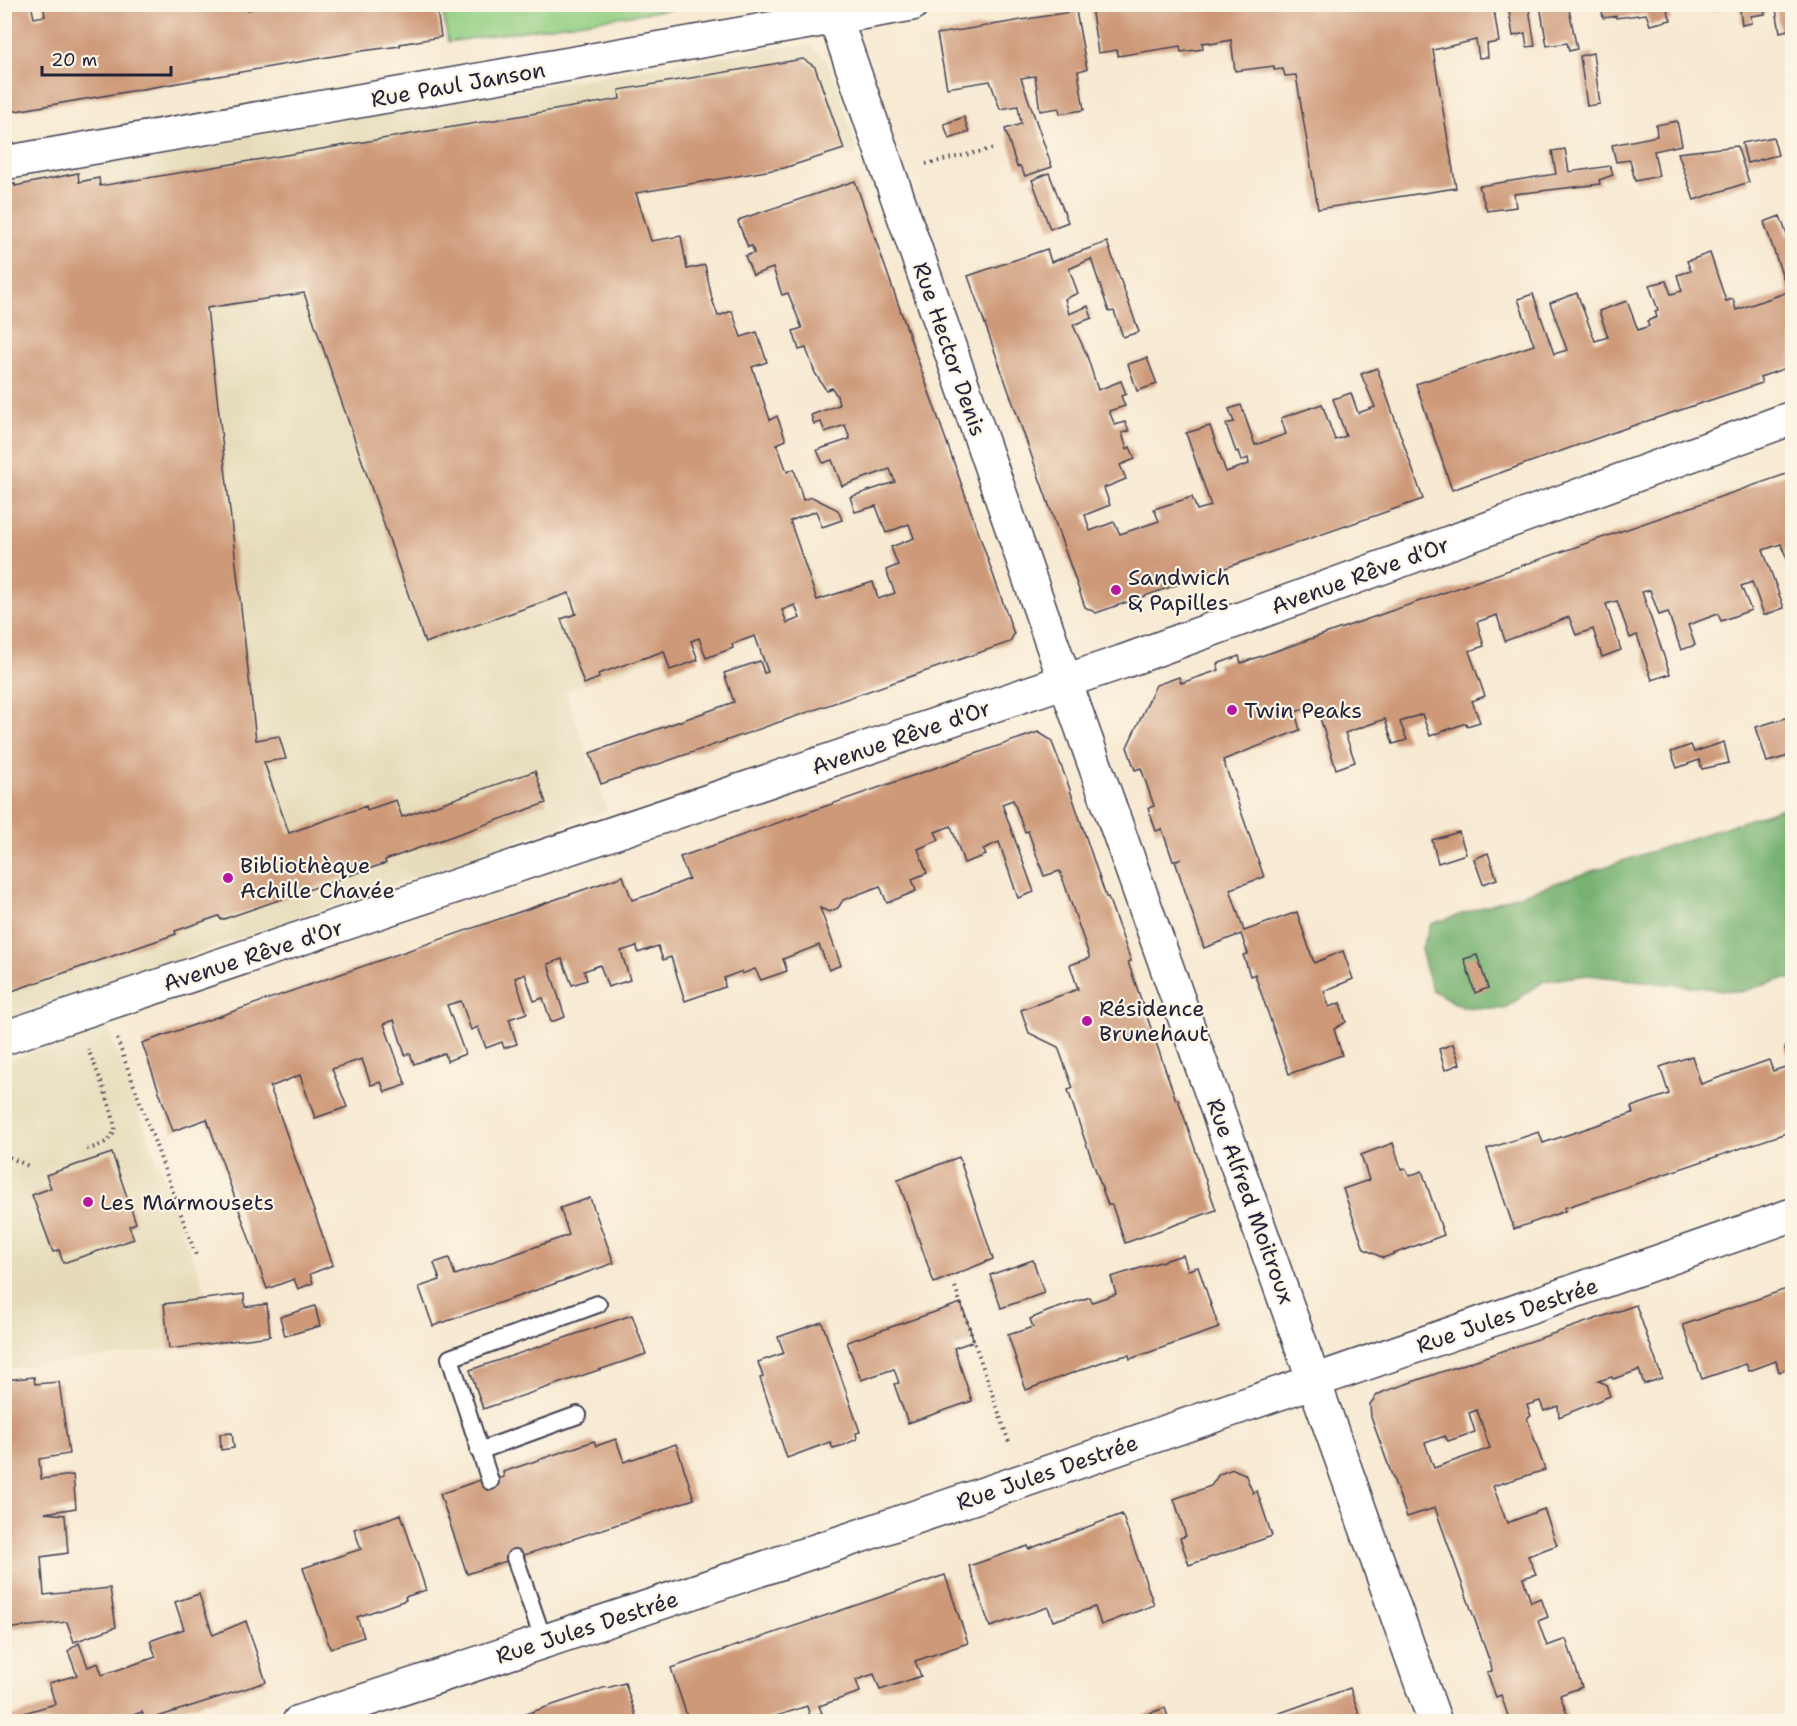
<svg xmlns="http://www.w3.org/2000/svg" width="1797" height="1726" viewBox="0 0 1797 1726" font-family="'Shantell Sans',sans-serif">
	<rect width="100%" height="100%" fill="#fcf5e5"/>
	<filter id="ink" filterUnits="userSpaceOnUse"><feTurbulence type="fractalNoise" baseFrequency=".0167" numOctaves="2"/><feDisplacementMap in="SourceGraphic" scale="12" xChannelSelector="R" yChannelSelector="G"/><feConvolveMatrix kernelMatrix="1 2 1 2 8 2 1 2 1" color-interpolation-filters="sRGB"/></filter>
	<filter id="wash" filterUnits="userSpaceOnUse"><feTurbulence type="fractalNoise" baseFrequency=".008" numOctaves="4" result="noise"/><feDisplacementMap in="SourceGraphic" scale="24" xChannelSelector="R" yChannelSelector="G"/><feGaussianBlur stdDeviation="1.35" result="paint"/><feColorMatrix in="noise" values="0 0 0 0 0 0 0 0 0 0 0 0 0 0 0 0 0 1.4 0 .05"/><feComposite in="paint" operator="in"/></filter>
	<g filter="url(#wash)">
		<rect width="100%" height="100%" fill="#f7e9d2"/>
		<!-- built -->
		<g fill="#e5dbba">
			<path d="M790,45l20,1 15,13 13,27 19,67 -221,42 39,115 37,-10 108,297 -255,94 42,119 -602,210v-846z"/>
			<path d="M107,1026l117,316 -219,27v-307z"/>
		</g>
		<!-- green -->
		<path fill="#95d085" stroke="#5c7960" stroke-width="1.5" d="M442,5v-1l257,1 -251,37z"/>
		<!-- forest -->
		<path fill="#78b272" stroke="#4d6a56" stroke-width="1.5" d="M1792,805v174h-9l-42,13 -153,-17 -44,6 -40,28 -42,-2 -30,-17 -11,-40 10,-26z"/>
		<g id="blocks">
			<!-- building -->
			<g fill="#cd9978" fill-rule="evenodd">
				<path d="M4,4h27l3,14 11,-2 -2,-12h203l1,6 12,-2 -1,-4h178l5,33 -41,7v2l-38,5 -358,62z"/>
				<path d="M1109,4h384l6,38 -12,2 1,13 -9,1 -3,-18 -43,10 23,138 -138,21 -22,-134 -11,1 -2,-7 -9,1v-4l-39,5 -4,-31 -20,4 -1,-2 -8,1 1,6 -22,3 -1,-6 -62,10 -1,-6 -19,3 -7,-46z"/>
				<path d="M1508,4h60l9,45 -8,2 -2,-8 -20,3 -7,-40 -11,2 6,38 -8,1 -2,-14 -12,3z"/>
				<path d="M1601,4h64l6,16 -21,5 -4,-11 -30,4v-2l-13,2z"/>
				<path d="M1708,4h15v5l-14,2z"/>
				<path d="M1739,4h25l1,10 -14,2 1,7 -10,2z"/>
				<path d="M1775,4h17v25l-12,3z"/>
				<path d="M1076,11l11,58 -9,2 6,39 -24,4 -1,-6 -19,3 -5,-35 -14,2 31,89 -27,9 -5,-10 -3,1 -12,-38 16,-5 -3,-18 -18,3 -10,-28 -43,7 -10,-54z"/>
				<path d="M1593,53l7,51 -13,2 -7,-50z"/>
				<path d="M803,59l12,8 29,82 -60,19 -148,25 15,48 30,-5 6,33 18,-4 7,34 6,17 14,-5 9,26 16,-5 10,30 -15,5 18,53 7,-4 9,24 -9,4 10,28 7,-3 9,31 9,-3 26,13 4,10 -20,7 -6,-16 -26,10 27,79 56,-18 5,17 17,-6 -9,-23 12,-5 -7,-18 23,-9 -5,-14 -23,9 -10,-27 -21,6 -5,-15 45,-15 -5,-13 -48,17 -10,-26 -9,3 -6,-13 33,-11 -5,-14 -20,7 -4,-10 -7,2 -3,-9 28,-10 -2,-9 -5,-8 -6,2 -11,-17 -9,-25 -7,2 -6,-19 9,-3 -14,-35 -6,2 -9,-27 -20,7 -8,-19 9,-3 -2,-7 -4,1 -10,-25 3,-3 114,-38 159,453 -4,8 -409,142 -11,-31 144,-51 -10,-29 36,-12 4,12 4,-1 -13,-36 -23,8 1,4 -27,10 -7,-20 -8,3 7,19 -28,10 -6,-19 -66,23 1,4 -15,6 -23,-65 15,-5 -7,-21 -144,50 -121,-350 -97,15 49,432 23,-4 7,23 -22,3 25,71 77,-27 1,4 29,-10 6,17 133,-46 11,32 -133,47 -28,10 1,3 -165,57 -2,-4 -44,15 1,3 -164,57 -8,-21v-784l11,-2v2l63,-13 1,9 20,-4 1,8 520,-87 -1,-9zM795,605l5,13 -13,5 -5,-13z"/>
				<path d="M964,117l5,15 -20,7 -5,-15z"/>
				<path d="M1677,121l5,24 -28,6 5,25 -24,5 -5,-21 -14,2 -4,-17 45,-9 -1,-11z"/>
				<path d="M1773,137l5,18 -31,8 -5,-20z"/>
				<path d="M1737,146l12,36 -55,18 -16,-47z"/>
				<path d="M1565,149l4,23 41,-6 3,9 -14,5 1,4 -86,10 2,13 -29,4 -8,-25 77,-12 -4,-23z"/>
				<path d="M1049,173l19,49 -18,7 -18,-49z"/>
				<path d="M1780,216l7,19 5,-2v133l-32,11 2,6 -139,46 -171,61 -36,-106 118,-39 -16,-46 15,-5 21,60 13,-4 -17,-47 27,-10 18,48 13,-4 -9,-26 28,-10 11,29 11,-4 -2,-5 10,-4 -2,-6 3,-1 -9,-25 17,-4 5,13 11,-3 -5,-16 14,-4 -4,-10 23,-8 16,48 7,-2 3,11 52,-18 -24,-70z"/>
				<path d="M1107,242l32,90 -16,5 -9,-26 -5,1 -18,-53 -22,10 9,24 -13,6 4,15 19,-8 4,12 -19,7 13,28 12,37 23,-9 5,13 -5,2 4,10 -16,5 6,14 10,-3 4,9 -7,2 5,16 3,-2 5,12 -15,6 6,14 -22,9 6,17 -25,10 5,16 24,-9 6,12 39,-13 -5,-12 38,-12 5,13 14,-4 -25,-73 24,-7 16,46 23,-8 -1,-6 -7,3 -3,-10 -2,1 -10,-28 8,-2 -5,-13 12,-4 14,40 31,-11 -5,-16 41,-14 13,36 11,-4 -13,-37 18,-6 7,20 17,-6 -14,-33 16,-6 46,131 -327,114 -11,-6 -117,-331 79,-27 4,13z"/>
				<path d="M1147,358l10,26 -20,7 -9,-27z"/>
				<path d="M1792,472v100l-11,-28 -18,6 21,58 -20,7 -12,-33 -11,4 10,24 -30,11 -3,-7 -30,11 7,20 -14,5 -13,-38 -9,3 -9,-25 -8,2 28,82 -18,6 -15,-45 -7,3 -13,-37 -11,3 15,46 -19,7 -9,-28 -17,6 -7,-18 -64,24 -8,-26 -20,7 7,24 -15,5 16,45 -13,5 8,21 -13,4 -1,-3 -36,13 -8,-22 -22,8 7,18 -14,4 -8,-25 -40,14 10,29 -19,7 -20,-64 -21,7 5,18 -77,30 41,117 -34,12 14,42 53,-19 17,51 29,-12 10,28 -29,12 5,16 11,-4 6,19 -12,7 8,26 -53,19 -32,-93 -2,-7 -5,2 -4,-13 -3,-8 5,-1 -7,-20 -37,14 -29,-87 7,-3 -9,3 -11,-32 -6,2 -8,-23 6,-2 -13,-38 -6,2 -8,-23 29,-62 23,-8 2,6 38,-13 -2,-6 22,-8 2,7z"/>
				<path d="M1789,717l3,12v26l-25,7 -11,-35z"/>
				<path d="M1038,732l13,8 16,41 39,116h2l23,64 -3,1 48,138 2,-1 38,111 -91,33 -13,-38h-4l-26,-73 -14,-42 5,-2 -15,-41 -29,-14 -8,-23 57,-21 -8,-24 20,-7 -30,-87 -16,5 -16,-45 -3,1 -12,-32 -11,4 32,88 -16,6 -19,-56 -16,7 3,6 -22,8 -13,-37 -16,6 4,8 -21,9 9,24 -15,6 4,12 -29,12 -7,-17 -37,14 -5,8 -9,4 -9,-4 21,57 -12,5 -10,-25 -36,14 4,12 -26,9 -6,-11 -13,5v-3l-18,7 1,9 -40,14 -14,-44 -8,3 -5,-14 -20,7 -1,-7 -16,5 9,29 -22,7 -8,-22 -16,6 3,9 -15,5 -10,-26 -14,5 17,53 -14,5 -8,-24 -9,3 -9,-27 -10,4 12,35 -18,6 8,25 -13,4 -2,-6 -16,6 -8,-21 -7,3 -10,-29 -14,4 18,49 -18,7 -2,-8 -31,11 -4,-11 -5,2 -11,-35 -10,4 22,61 -21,7 -4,-10 -10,3 -9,-26 -30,10 15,38 -32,11 -15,-43 -30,12 63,178 -23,9 3,9 -15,6 -4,-10 -27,10 -60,-170 -34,12 -31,-88 481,-167 9,24 17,-5 40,-16 -9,-22z"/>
				<path d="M1724,742l5,21 -27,6 -3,-9 -22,8 -6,-16 20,-7 3,7z"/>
				<path d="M1459,832l7,22 -28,9 -6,-23z"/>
				<path d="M1488,853l9,26 -14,5 -9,-25z"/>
				<path d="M1477,955l11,33 -13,5 -11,-34z"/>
				<path d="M1792,1035v96l-228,77 1,3 -51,18 -27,-80 52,-17 4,11 90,-30 -2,-6 38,-13 -9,-27 32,-11 9,28 68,-24 4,11 18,-6 -6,-16z"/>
				<path d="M1453,1044l7,20 -15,6 -6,-21z"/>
				<path d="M1393,1143l8,26 4,-1 4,8 13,-5 22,64 -61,23 -19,-9 -21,-60 26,-9 -8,-25z"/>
				<path d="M112,1153l24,70 -7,3 5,13 -71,24 -4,-13 -6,2 -21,-57 19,-7 -5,-13z"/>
				<path d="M959,1157l34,102 -59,24 -36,-103z"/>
				<path d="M590,1198l24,65 -181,63 -14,-39 21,-7 -6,-17 15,-5 6,17 114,-40 -9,-27z"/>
				<path d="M1183,1255l5,15 10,-3 21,61 -89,31 -1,-4 -19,4 -84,31 -18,-55 25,-8 -3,-8 19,-8 41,-14 2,5 24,-8 -5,-17z"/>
				<path d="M1033,1260l11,33 -43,15 -11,-33z"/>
				<path d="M1792,1287v80l-13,5 -3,-11 -27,10 -3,-7 -44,15 -19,-54z"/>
				<path d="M244,1294l1,13 22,-3 3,32 -101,13 -5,-45z"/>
				<path d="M961,1303l13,38 -20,7 18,53 -64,22 -14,-39 5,-1 -5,-14 -33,11 -14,-38z"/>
				<path d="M1636,1305l26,73 -18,6 -5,-14 -26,9 -1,-2 -14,4 8,3 4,12 -51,21 -1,-11 -14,5 -4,-10 -13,4 4,11 -4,2 18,52 -52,16 14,37 37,-14 13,36 -29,11 8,18 -13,4 8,24 10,-4 7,19 -10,4 9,25 19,-7 16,48 -22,8 10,27h-60l-9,-27 -5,2 -9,-25 5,-1 -1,-6 -56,-157 -28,9 -36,-100 -1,-13 7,-9 6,-3zM1477,1410l13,38 -56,20 -9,-25 20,-7 3,5 27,-9 -6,-19z"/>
				<path d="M315,1306l5,20 -35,10 -5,-19z"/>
				<path d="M632,1315l14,39 -163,55 -13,-39z"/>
				<path d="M822,1322l38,110 -4,1 1,6 -13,6 -11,3 -3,-6 -43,16 -27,-80 3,-1 -5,-15 26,-9 -6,-16z"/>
				<path d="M34,1377l1,7 24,-2 10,72 -30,5 2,20 32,-4 3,33 -31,5 20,2 3,38 -27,4 3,38 66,-7 6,39 -42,15 -7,-20 -63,7v-249z"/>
				<path d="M232,1433l2,15 -13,2 -1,-16z"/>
				<path d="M616,1439l8,23 52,-18 18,55 -227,75 -27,-80 43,-15 1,4 20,-6 -1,-5 91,-31 2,5z"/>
				<path d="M1233,1469l12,5 8,19 4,-2 15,45 -83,29 -9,-27 6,-2 -12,-37 37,-13 8,-12z"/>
				<path d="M401,1514l25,76 -21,7 1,3 -49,17 7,20 -34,11 -27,-80 58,-19 -7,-20 25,-8v1z"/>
				<path d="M1122,1514l32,91 -53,20 -6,-18 -42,14 -5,-14 -58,20 -21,-61 56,-19 3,-1 1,3z"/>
				<path d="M945,1575l23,68 -53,18 6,15 -41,14 -6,-16 -18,6 4,12 -41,14 3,7 -12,4 -3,-11 -48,16h-70l-18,-54z"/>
				<path d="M199,1594l14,41 33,-14 20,61 -121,39 -3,-9 -18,6 1,4h-115v-5l45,-13 -6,-21 28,-8 -9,-24 11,-8 9,24 10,-4 4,12 54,-18 -6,-16 34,-12 -9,-27z"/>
				<path d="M625,1683l13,39h-136l104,-35 1,1z"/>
				<path d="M1350,1688l12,34h-83l-2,-8z"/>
				<path d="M1165,1708l5,14h-44v-1z"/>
			</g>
		</g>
	</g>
	<g filter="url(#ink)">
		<use href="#blocks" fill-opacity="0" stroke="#424052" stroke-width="1.5"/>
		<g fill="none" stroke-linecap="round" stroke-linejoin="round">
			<defs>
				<g id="service">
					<path d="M479,1451l99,-36"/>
					<path d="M490,1481l-40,-123 148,-54"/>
					<path d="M515,1558l29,84"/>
				</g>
				<g id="minor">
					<path d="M835,17l230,664 370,1041"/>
					<path d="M4,163l908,-159"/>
					<path d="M4,1038l1118,-376 670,-244"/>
					<path d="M299,1722c500,-163 997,-333 1493,-507"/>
				</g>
			</defs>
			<!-- service casing -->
			<use href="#service" stroke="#424052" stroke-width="20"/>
			<!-- minor casing -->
			<use href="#minor" stroke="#424052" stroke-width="36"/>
			<!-- path -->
			<g stroke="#424052" stroke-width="4" stroke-dasharray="1.5 4.5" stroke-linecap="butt">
				<path d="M926,164l70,-16"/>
				<path d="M117,1039l80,219"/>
				<path d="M87,1149c10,-2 22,-6 27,-17 4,-14 -20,-67 -26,-83"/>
				<path d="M4,1155l27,12"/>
				<path d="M955,1287l55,158"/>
			</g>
			<!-- service -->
			<use href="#service" stroke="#fff" stroke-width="16"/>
			<!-- minor -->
			<use href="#minor" stroke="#fff" stroke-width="33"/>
		</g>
	</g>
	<!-- markers -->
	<g fill="#b5179e" stroke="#fcf5e5" stroke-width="2">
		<circle cx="1116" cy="590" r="6"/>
		<circle cx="1232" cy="710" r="6"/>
		<circle cx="228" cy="878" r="6"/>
		<circle cx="1087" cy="1021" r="6"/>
		<circle cx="88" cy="1202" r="6"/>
	</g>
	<g text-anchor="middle" stroke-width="4.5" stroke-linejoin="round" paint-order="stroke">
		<!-- street labels -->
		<g font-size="22" fill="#22223b" stroke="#fcf5e5">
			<text transform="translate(458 84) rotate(-10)" y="8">Rue Paul Janson</text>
			<text transform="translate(950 349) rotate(71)" y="8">Rue Hector Denis</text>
			<text transform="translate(1360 575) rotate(-20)" y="8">Avenue Rêve d'Or</text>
			<text transform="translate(901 737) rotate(-19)" y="8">Avenue Rêve d'Or</text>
			<text transform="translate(253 955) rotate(-18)" y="8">Avenue Rêve d'Or</text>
			<text transform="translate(1251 1201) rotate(70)" y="8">Rue Alfred Moitroux</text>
			<text transform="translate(1507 1315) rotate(-19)" y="8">Rue Jules Destrée</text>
			<text transform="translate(1047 1472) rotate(-19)" y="8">Rue Jules Destrée</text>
			<text transform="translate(587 1627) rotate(-18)" y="8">Rue Jules Destrée</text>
		</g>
		<!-- poi labels -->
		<g font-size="22" fill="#22223b" stroke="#fcf5e5" text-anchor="start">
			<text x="1128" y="585">Sandwich<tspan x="1128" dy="25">&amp; Papilles</tspan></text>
			<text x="1244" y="718">Twin Peaks</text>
			<text x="240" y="873">Bibliothèque<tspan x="240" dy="25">Achille Chavée</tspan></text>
			<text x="1099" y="1016">Résidence<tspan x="1099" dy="25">Brunehaut</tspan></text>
			<text x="100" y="1210">Les Marmousets</text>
		</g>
	</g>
	<!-- margin -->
	<rect width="1797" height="1726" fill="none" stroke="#fcf5e5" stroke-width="24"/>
	<!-- scale -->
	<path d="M42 66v9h129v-9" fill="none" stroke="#22223b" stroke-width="3"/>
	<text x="51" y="66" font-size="18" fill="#22223b" stroke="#fcf5e5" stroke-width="4.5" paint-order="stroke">20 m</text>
</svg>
